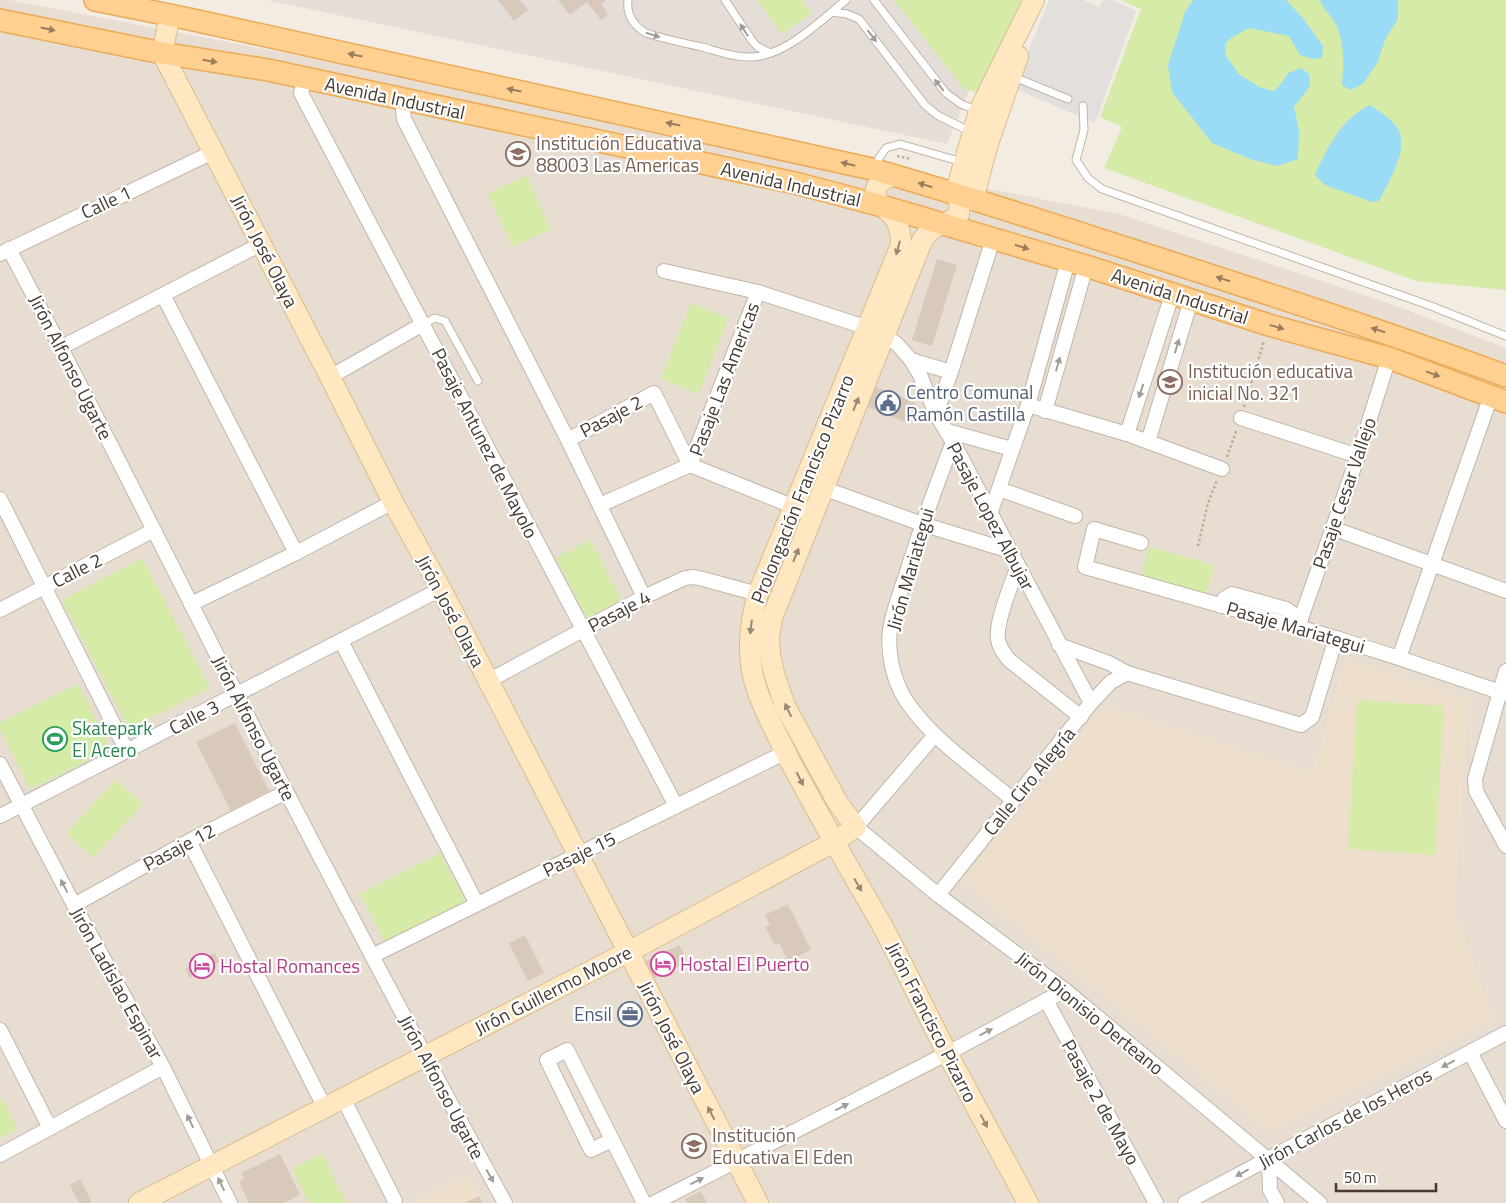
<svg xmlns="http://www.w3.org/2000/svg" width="1506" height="1203" viewBox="0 0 1506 1203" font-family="'Titillium Web',sans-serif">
	<rect width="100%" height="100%" fill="#f3ece3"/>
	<!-- residential -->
	<path fill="#e7ddd1" d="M0,0h9l1110,214 269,89 118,45v855h-1506z"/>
	<!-- industrial -->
	<path fill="#e5ddd8" d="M267,0h740l-60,144z"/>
	<!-- education -->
	<g fill="#eddfcc">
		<path d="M1346,659l123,40 -14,210 38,109 -221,114 -310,-251 142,-175 208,66z"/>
		<path d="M468,1174l15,29h-74z"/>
	</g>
	<!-- green -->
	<g fill="#d6eba8">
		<path d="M757,0h45l10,13 -30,21z"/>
		<path d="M894,0h127l-38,86 -8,6 -11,-3z"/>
		<path d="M1121,0h385v290l-90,-9 -312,-113 18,-41 -22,-10 41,-108z"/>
		<path d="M526,176l25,53 -38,18 -25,-54z"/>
		<path d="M691,303l37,15 -29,76 -38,-15z"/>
		<path d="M591,540l30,60 -34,18 -31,-60z"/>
		<path d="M1149,547l65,18 -9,35 -65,-18z"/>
		<path d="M142,558l68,130 -81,41 -67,-129z"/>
		<path d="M78,684l33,65 -81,40 -30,-60v-6z"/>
		<path d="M1357,700l87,6 -9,149 -87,-6z"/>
		<path d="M116,780l27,24 -50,54 -27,-25z"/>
		<path d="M440,853l28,53 -81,41 -27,-53z"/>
		<path d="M2,1099l15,30 -17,9v-38z"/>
		<path d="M322,1154l24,49h-37l-17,-34z"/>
	</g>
	<!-- parking -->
	<path fill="#e3dfdc" d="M1049,0h34l16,7 4,-7h10l23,11 -41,112 -82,-35z"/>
	<!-- water -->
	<g fill="#9adcf5">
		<path d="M1193,0h93l16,17 21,29 -1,12 -9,1 -13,-4 -11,-19 -40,-8 -18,10 -6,6 1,12 13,18 20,13 15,4 7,-7 7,-11 13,-5 8,6 1,12 -16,21 5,23 -1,29 -21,7 -27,-7 -38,-16 -40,-51 -4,-27 17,-53z"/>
		<path d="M1320,0h78v19l-12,19 -9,25 -14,21 -13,6 -8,-5c2,-20 3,-44 -7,-62 -4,-8 -12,-14 -15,-23z"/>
		<path d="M1370,105c10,7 24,15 29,26 9,21 -11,52 -20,70l-7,1 -47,-17 -10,-10c12,-27 27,-57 55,-70z"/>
	</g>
	<!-- building -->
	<g fill="#d8c9bb">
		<path d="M498,0h22l8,10 -14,11z"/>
		<path d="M558,0h48l-5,4 7,10 -7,6 -14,-18 -17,13z"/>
		<path d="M937,259l20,6 -25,81 -20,-6z"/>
		<path d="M869,384l47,19 -8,20 -47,-19z"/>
		<path d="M235,723l34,68 -38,20 -35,-69z"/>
		<path d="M788,904l23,46 -23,11 -9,-18 -4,2 -10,-18 5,-2 -5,-10z"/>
		<path d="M525,935l19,38 -16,8 -19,-38z"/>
		<path d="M679,945l9,16 -37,19 -7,-13 2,-6z"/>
		<path d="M214,953l5,9 -29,16 -5,-9z"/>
		<path d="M629,1003l10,19 -8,4 -6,-12 -4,1 -3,-6z"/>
		<path d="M280,1154l20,41 -16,8h-35l-10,-21 5,-3 -3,-6z"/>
		<path d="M80,1179l12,24h-13l-9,-18z"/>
		<path d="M701,1191l6,12h-20l-2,-4z"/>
		<path d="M479,1196l4,7h-18z"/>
	</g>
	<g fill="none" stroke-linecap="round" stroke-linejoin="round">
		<defs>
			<g id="lane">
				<path d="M628,0c-2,15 5,25 18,33 18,6 37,10 56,14 15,4 33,11 49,10 35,-1 69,-36 95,-57"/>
				<path d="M725,0l28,42 5,5 12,6"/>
				<path d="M874,0l72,93 15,11 15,6"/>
				<path d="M832,12l15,2 12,5 66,86 12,10 34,17"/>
				<path d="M1014,77l54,22"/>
				<path d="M1083,106l1,24 -8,30 12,18 14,11 329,117 75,30"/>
				<path d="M873,167l13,-19 14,-4 62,18"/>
				<path d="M423,324l12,-6 10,3 33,60"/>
			</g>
			<g id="street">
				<path d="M305,78l-4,15 375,713"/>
				<path d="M402,99l2,20 164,321 76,157"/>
				<path d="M9,249c96,180 185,363 278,544 71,137 143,274 218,410"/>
				<path d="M0,254l213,-102"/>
				<path d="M664,271l94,21 110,36"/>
				<path d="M163,295l133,258"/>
				<path d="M884,335l13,9 14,16 9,15 16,39 17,28 138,261"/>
				<path d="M62,347l199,-103"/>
				<path d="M911,360l40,12"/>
				<path d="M330,377l93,-53"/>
				<path d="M1028,405l99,29 95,35"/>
				<path d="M1045,411l41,-145"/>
				<path d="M936,414l15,-42 42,-133"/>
				<path d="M1241,418l117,38"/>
				<path d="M947,431l65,18"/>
				<path d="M1127,434l45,-139"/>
				<path d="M568,440l86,-47 36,72"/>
				<path d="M953,442c-17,44 -33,88 -47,133 -6,18 -13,36 -16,55 -3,22 3,49 15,69 25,39 73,71 108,101"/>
				<path d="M1148,442l43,-142"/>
				<path d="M690,465l68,-173"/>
				<path d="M823,488l99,36 88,27"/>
				<path d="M999,489l76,27"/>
				<path d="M0,499l127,252"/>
				<path d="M600,505l90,-40 112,45"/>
				<path d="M990,514l38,-109 40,-144"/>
				<path d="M1332,528l174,63"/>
				<path d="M1141,543l-47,-14 -9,38 251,71 63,20 107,36"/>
				<path d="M1018,566c-6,17 -23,57 -20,73 1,9 6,14 11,21l72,57"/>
				<path d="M191,604l105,-51 97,-51"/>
				<path d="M1221,606l3,-7 8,-5 54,15 15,10"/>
				<path d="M0,610l154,-80"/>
				<path d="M1298,627l60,-171 31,-98"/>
				<path d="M341,641l136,263"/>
				<path d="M1059,645l50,18 18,10 174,52 11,-8 24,-79"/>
				<path d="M1399,658l92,-262"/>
				<path d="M1506,671l-31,108 1,12 30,55"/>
				<path d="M488,681l156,-84 41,-19 9,-1 9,2 55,15"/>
				<path d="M935,735l-79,92 82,68 127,95 255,213"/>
				<path d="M0,764l74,141 89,162 67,136"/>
				<path d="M0,816l441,-227"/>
				<path d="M189,841l136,267"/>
				<path d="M938,895l153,-192 20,-21 16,-9"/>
				<path d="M74,905l115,-64 97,-49"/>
				<path d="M372,956l414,-204"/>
				<path d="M1046,1000l110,203"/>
				<path d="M0,1030l50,98"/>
				<path d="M1470,1052l36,69"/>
				<path d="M343,1098l52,103"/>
				<path d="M612,1140l-21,10 -44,-90 20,-10 77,153"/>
				<path d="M0,1155l163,-88"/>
				<path d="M1269,1159l1,31 7,13"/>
				<path d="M654,1203l294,-150 117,-63"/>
				<path d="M1185,1203l321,-170"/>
			</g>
			<g id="secondary">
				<path d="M170,15l-8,38 168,324 63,125 48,87 317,614"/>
				<path d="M895,176c-13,1 -26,13 -16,26 4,7 12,10 16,17 5,8 6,17 6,26l-143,349c-8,27 -11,54 -5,82 7,29 25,60 38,87 28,52 57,104 87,155 24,44 46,90 69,135 27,50 54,100 81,150"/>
				<path d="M973,200l14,-53 31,-91"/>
				<path d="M139,1203l489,-251 206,-110 22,-15 -18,-24 -53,-97 -11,-33 -4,-18 -1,-17 3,-20 150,-377c13,-21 25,-13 37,-27l1,-11 -5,-9 24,-83 55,-111"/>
			</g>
			<g id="primary">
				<path d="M95,0l94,19 683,150c95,27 188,58 282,88 118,38 236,76 352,119"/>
				<path d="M0,20l162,33 106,17 527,113 87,23 204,60 183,59 120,33 117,44"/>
			</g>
		</defs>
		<!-- lane casing -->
		<use href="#lane" stroke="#c2b5a8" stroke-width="9"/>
		<!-- street casing -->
		<use href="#street" stroke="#c2b5a8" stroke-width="16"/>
		<!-- secondary casing -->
		<use href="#secondary" stroke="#dabd91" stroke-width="22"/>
		<!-- primary casing -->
		<use href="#primary" stroke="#ecab58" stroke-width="24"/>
		<!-- path -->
		<g stroke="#c2ac95" stroke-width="2.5" stroke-dasharray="2.5 2.5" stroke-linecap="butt">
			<path d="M897,156l14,3"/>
			<path d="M1244,407l20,-66"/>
			<path d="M1227,457l10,-28"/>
			<path d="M1198,546l10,-43 9,-23"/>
		</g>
		<!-- lane -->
		<use href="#lane" stroke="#fff" stroke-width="7"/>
		<!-- street -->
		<use href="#street" stroke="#fff" stroke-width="14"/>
		<!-- secondary -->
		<use href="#secondary" stroke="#ffe7c1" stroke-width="20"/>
		<!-- primary -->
		<use href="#primary" stroke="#ffd090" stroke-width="21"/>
	</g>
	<!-- one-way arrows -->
	<defs><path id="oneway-solid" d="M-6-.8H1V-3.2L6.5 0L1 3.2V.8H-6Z" transform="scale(1.25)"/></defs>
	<g fill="#997e5d">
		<use href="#oneway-solid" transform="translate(48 29) rotate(12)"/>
		<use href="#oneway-solid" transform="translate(355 55) rotate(-168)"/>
		<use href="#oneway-solid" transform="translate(210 61) rotate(9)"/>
		<use href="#oneway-solid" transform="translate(514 90) rotate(-168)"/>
		<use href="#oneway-solid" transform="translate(673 124) rotate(-168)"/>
		<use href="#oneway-solid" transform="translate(848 164) rotate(-166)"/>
		<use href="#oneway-solid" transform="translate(925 185) rotate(-163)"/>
		<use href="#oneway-solid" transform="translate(1022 247) rotate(17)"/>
		<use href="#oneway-solid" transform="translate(1223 279) rotate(-162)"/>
		<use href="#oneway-solid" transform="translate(1277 327) rotate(16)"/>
		<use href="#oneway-solid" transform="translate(1378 330) rotate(-162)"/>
		<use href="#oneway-solid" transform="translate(1433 374) rotate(20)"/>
	</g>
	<g fill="#a29d99">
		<use href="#oneway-solid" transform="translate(744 30) rotate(-123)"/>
		<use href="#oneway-solid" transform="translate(653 35) rotate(17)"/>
		<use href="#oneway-solid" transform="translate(872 36) rotate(52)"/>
		<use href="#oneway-solid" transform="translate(939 85) rotate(-129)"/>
		<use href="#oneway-solid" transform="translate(1177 346) rotate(-73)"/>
		<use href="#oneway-solid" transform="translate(1058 364) rotate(-74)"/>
		<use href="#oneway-solid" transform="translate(1141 391) rotate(108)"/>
		<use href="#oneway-solid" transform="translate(64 886) rotate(-118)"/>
		<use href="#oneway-solid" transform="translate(986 1032) rotate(-28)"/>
		<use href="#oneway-solid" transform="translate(1448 1064) rotate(152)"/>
		<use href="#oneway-solid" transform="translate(842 1107) rotate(-27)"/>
		<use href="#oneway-solid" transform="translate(190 1121) rotate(-116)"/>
		<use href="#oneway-solid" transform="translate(1242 1173) rotate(152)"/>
		<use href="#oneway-solid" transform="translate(490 1176) rotate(61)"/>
		<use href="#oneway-solid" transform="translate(697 1181) rotate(-27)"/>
		<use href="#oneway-solid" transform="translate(221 1184) rotate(-116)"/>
	</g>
	<g fill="#998873">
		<use href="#oneway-solid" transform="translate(898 248) rotate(105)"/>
		<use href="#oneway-solid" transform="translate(856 404) rotate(-68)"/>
		<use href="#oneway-solid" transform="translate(796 555) rotate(-68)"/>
		<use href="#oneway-solid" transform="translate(751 627) rotate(97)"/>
		<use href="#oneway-solid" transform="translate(788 710) rotate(-116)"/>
		<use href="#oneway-solid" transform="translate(800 779) rotate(63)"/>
		<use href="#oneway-solid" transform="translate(858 885) rotate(60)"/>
		<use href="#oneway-solid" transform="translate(711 1113) rotate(-117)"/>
		<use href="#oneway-solid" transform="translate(984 1121) rotate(62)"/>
	</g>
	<!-- icons -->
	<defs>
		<symbol id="school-ring" viewBox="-11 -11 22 22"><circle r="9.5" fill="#fff" stroke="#8d6e63" stroke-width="1.5"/><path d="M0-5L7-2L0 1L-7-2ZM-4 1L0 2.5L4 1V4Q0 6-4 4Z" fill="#8d6e63"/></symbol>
		<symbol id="civic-ring" viewBox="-11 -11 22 22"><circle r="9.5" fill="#fff" stroke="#5c6f8a" stroke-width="1.5"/><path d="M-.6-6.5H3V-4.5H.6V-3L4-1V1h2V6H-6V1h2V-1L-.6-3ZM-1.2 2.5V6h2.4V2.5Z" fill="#5c6f8a"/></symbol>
		<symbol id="stadium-ring" viewBox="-11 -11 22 22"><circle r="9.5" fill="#fff" stroke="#2e9e5b" stroke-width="1.5"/><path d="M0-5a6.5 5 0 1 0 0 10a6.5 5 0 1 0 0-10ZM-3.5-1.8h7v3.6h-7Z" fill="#2e9e5b"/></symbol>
		<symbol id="hotel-ring" viewBox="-11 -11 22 22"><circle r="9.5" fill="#fff" stroke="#d1479c" stroke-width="1.5"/><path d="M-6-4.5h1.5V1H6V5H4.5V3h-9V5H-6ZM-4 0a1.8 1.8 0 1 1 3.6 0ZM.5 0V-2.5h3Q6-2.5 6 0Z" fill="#d1479c"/></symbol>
		<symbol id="office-ring" viewBox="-11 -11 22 22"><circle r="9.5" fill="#fff" stroke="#5c6f8a" stroke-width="1.5"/><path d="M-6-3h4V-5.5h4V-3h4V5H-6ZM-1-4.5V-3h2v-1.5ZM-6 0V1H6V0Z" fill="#5c6f8a"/></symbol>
	</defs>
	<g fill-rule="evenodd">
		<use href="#school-ring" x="504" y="140" width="28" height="28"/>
		<use href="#school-ring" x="1156" y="368" width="28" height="28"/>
		<use href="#civic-ring" x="874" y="389" width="28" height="28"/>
		<use href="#stadium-ring" x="41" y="725" width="28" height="28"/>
		<use href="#hotel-ring" x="649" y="950" width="28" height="28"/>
		<use href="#hotel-ring" x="188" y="952" width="28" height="28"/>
		<use href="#office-ring" x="616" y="1000" width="28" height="28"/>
		<use href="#school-ring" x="680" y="1132" width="28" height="28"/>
	</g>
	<g text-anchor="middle" stroke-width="4.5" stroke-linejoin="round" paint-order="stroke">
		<!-- street labels -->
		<g font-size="19" fill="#453b33" stroke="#fff">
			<text transform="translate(395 98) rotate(12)" y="7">Avenida Industrial</text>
			<text transform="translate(791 184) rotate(13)" y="7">Avenida Industrial</text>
			<text transform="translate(106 202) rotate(-25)" y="7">Calle 1</text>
			<text transform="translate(265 251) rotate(63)" y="7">Jirón José Olaya</text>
			<text transform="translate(1180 296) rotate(18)" y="7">Avenida Industrial</text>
			<text transform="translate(71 367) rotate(63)" y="7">Jirón Alfonso Ugarte</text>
			<text transform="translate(724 379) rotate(-69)" y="7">Pasaje Las Americas</text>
			<text transform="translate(611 416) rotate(-28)" y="7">Pasaje 2</text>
			<text transform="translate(485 443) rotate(63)" y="7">Pasaje Antunez de Mayolo</text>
			<text transform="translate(802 489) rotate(-68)" y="7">Prolongación Francisco Pizarro</text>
			<text transform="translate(1344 493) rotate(-71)" y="7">Pasaje Cesar Vallejo</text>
			<text transform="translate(991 516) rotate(62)" y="7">Pasaje Lopez Albujar</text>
			<text transform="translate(910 569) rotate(-74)" y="7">Jirón Mariategui</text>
			<text transform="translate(77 570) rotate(-27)" y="7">Calle 2</text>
			<text transform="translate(451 611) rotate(62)" y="7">Jirón José Olaya</text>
			<text transform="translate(619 611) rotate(-28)" y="7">Pasaje 4</text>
			<text transform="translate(1296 627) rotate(16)" y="7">Pasaje Mariategui</text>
			<text transform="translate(194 717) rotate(-27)" y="7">Calle 3</text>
			<text transform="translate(254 728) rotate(63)" y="7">Jirón Alfonso Ugarte</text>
			<text transform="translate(1029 781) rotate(-51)" y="7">Calle Ciro Alegría</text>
			<text transform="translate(179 847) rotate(-28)" y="7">Pasaje 12</text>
			<text transform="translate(579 854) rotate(-26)" y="7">Pasaje 15</text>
			<text transform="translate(117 983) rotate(61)" y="7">Jirón Ladislao Espinar</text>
			<text transform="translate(553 990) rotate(-27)" y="7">Jirón Guillermo Moore</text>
			<text transform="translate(1090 1013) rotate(39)" y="7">Jirón Dionisio Derteano</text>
			<text transform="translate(932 1022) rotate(63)" y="7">Jirón Francisco Pizarro</text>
			<text transform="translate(672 1037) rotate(63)" y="7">Jirón José Olaya</text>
			<text transform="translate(442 1087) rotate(62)" y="7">Jirón Alfonso Ugarte</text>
			<text transform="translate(1101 1102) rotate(61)" y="7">Pasaje 2 de Mayo</text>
			<text transform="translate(1345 1118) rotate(-28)" y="7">Jirón Carlos de los Heros</text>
		</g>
		<!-- education labels -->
		<g font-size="19" fill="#785e54" stroke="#fff" text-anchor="start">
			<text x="536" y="150">Institución Educativa<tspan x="536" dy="22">88003 Las Americas</tspan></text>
			<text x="1188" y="378">Institución educativa<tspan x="1188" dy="22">inicial No. 321</tspan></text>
			<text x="712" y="1142">Institución<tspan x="712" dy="22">Educativa El Eden</tspan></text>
		</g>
		<!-- service labels -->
		<g font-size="19" fill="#4e5e75" stroke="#fff" text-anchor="start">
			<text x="906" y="399">Centro Comunal<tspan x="906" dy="22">Ramón Castilla</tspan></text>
			<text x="612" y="1021" text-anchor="end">Ensil</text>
		</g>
		<!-- leisure labels -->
		<g font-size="19" fill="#27864d" stroke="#fff" text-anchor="start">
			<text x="72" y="735">Skatepark<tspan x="72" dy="22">El Acero</tspan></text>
		</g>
		<!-- hotel labels -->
		<g font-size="19" fill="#b23c85" stroke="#fff" text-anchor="start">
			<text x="680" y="971">Hostal El Puerto</text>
			<text x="220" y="973">Hostal Romances</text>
		</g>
	</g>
	<!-- scale -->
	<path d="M1336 1183v8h100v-8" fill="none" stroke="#453b33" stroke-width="2.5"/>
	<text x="1344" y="1183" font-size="15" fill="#453b33" stroke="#ffffff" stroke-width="4" paint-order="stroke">50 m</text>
</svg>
